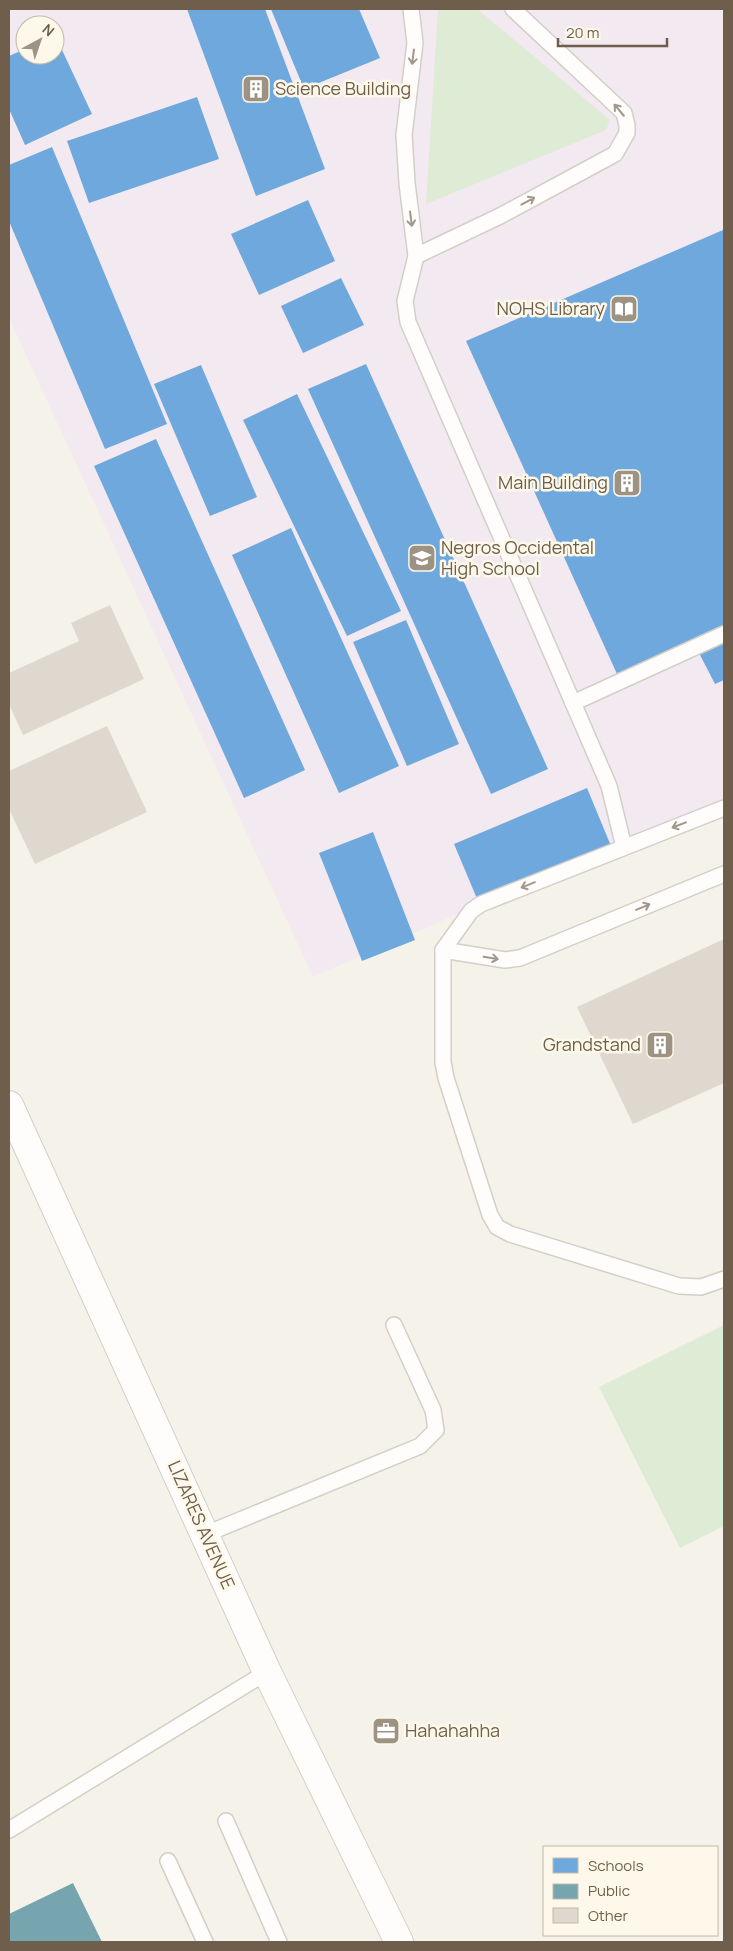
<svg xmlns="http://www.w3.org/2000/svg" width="733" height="1951" viewBox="0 0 733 1951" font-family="Manrope,sans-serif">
	<rect width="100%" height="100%" fill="#f5f2e9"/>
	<!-- education -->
	<path fill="#f3e9f0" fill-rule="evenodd" d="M9,9h715v789l-411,179 -304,-659zM25,25h30v30h-30z"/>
	<!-- green -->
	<g fill="#deebd5">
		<path d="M438,9h39l133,111 -4,10 -180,74z"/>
		<path d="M724,1325v201l-44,22 -81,-161z"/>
	</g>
	<!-- schools -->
	<g fill="#6fa8dc">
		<path d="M187,9h78l60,160 -69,27z"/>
		<path d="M271,9h88l21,49 -76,31z"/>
		<path d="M55,35l37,79 -67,31 -16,-36v-53l16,-7v6h30z"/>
		<path d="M197,97l22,62 -130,44 -22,-62z"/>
		<path d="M52,147l115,277 -62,25 -96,-228v-56z"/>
		<path d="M308,200l27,61 -76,34 -28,-61z"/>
		<path d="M723,230l1,395 -107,49 -151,-333z"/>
		<path d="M341,278l23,47 -61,28 -22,-47z"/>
		<path d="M366,364l182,405 -57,25 -183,-405z"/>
		<path d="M201,365l56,132 -47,19 -56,-132z"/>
		<path d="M297,394l104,217 -54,25 -104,-216z"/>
		<path d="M156,439l149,331 -61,28 -150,-332z"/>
		<path d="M291,528l108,238 -60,27 -107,-238z"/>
		<path d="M406,620l53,124 -52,22 -54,-124z"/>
		<path d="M724,642v38l-9,4 -16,-31z"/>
		<path d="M587,788l24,58 -133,55 -24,-57z"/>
		<path d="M373,832l42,108 -53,21 -43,-108z"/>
	</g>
	<!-- public -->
	<path fill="#76a5af" d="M73,1883l29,59h-93v-28z"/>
	<!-- building -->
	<g fill="#ded8cf">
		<path d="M110,605l34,74 -121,56 -14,-31v-31l70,-32 -8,-18z"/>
		<path d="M107,726l40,86 -112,52 -26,-55v-38z"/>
		<path d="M724,939v144l-91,41 -56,-117z"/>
	</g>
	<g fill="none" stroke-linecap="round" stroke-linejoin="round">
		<defs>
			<g id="service">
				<path d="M411,9l4,34 -11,92 3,48 9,73 84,-40 115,-62 12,-21v-8l-3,-12 -111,-104"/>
				<path d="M416,256l-11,45 3,21 201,464 15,61"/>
				<path d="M573,703l151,-69"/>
				<path d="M724,808l-243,96 -10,7 -28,39v112l3,16 44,137 7,12 13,7 169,52 22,1 23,-8"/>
				<path d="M443,950l62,10 15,-2 204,-84"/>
				<path d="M206,1534l214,-88 16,-16 -3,-20 -39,-85"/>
				<path d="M226,1821l53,121"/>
				<path d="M9,1830l258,-158"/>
				<path d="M168,1861l37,81"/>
			</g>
			<path id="tertiary" d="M9,1105l258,567 132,270"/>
		</defs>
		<!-- service casing -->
		<use href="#service" stroke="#d3cfc7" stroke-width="18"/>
		<!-- tertiary casing -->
		<use href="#tertiary" stroke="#d3cfc7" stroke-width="30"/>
		<!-- service -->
		<use href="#service" stroke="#fefdfc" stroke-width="15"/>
		<!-- tertiary -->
		<use href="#tertiary" stroke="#fefdfc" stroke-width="28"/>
	</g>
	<!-- one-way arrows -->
	<defs><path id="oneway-shaft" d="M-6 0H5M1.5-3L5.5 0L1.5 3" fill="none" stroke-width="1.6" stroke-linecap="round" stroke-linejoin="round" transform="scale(1.25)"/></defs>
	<g stroke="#a1968a">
		<use href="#oneway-shaft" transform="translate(413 57) rotate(97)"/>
		<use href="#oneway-shaft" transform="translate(619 110) rotate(-130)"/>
		<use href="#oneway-shaft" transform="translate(528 201) rotate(-28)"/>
		<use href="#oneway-shaft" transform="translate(411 219) rotate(83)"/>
		<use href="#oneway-shaft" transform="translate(679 825) rotate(159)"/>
		<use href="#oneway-shaft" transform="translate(528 885) rotate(158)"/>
		<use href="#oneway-shaft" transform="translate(643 907) rotate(-23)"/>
		<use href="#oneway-shaft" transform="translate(491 958) rotate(9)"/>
	</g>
	<!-- icons -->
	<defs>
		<symbol id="building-square" viewBox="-11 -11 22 22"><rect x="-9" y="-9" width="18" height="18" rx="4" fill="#9e9283" stroke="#fdf8e9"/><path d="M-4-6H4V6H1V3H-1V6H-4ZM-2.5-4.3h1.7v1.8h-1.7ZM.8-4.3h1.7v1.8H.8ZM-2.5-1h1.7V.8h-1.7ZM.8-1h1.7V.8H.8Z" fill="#fff"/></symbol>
		<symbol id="library-square" viewBox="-11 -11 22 22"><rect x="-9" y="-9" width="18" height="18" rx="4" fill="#9e9283" stroke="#fdf8e9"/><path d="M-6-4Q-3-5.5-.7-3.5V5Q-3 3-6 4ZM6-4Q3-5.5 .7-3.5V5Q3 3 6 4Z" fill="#fff"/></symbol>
		<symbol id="school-square" viewBox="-11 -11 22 22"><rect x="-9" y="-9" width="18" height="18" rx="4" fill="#9e9283" stroke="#fdf8e9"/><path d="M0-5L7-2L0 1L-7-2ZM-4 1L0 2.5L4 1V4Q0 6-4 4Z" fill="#fff"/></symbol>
		<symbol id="office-square" viewBox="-11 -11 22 22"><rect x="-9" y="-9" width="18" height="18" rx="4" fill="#9e9283" stroke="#fdf8e9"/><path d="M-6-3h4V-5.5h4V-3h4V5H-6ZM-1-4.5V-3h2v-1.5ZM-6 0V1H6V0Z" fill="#fff"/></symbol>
	</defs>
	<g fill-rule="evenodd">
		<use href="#building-square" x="240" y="73" width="32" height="32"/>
		<use href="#library-square" x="608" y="293" width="32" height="32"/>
		<use href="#building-square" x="611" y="467" width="32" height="32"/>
		<use href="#school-square" x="406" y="542" width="32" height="32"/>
		<use href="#building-square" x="644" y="1029" width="32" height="32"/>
		<use href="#office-square" x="370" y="1715" width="32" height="32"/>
	</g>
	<g text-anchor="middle" stroke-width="5" stroke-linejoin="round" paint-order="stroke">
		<!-- poi labels -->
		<g font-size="18" fill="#6f5e4c" stroke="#fdf8e9" text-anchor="start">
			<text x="275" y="95">Science Building</text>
			<text x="605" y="315" text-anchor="end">NOHS Library</text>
			<text x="608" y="489" text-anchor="end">Main Building</text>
			<text x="441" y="554">Negros Occidental<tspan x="441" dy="21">High School</tspan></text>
			<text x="641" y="1051" text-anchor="end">Grandstand</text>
			<text x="405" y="1737">Hahahahha</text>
		</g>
		<!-- street labels -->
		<g font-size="18" fill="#6f5e4c" stroke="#fdf8e9">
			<text transform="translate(201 1525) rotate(66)" y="6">LIZARES AVENUE</text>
		</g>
	</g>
	<!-- border -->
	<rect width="733" height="1951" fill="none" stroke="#6f5e4c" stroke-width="20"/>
	<!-- legend -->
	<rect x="543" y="1846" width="175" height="90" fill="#fdf8e9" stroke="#c4baaa"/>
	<rect x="553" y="1858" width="25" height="15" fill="#6fa8dc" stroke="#c4baaa"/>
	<text x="588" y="1871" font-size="15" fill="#6f5e4c">Schools</text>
	<rect x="553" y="1884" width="25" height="15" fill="#76a5af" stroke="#c4baaa"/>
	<text x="588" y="1896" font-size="15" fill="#6f5e4c">Public</text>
	<rect x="553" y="1908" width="25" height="15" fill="#ded8cf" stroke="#c4baaa"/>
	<text x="588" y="1921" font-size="15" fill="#6f5e4c">Other</text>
	<!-- north arrow -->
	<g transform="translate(40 40) rotate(40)"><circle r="24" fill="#fdf8e9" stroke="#c4baaa"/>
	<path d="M0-4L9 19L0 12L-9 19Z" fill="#9e9283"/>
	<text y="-8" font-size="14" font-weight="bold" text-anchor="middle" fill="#6f5e4c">N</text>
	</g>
	<!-- scale -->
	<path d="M558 38v8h109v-8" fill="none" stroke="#6f5e4c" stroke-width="2.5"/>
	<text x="566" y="38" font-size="15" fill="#6f5e4c" stroke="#fdf8e9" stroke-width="4" paint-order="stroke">20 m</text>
</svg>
